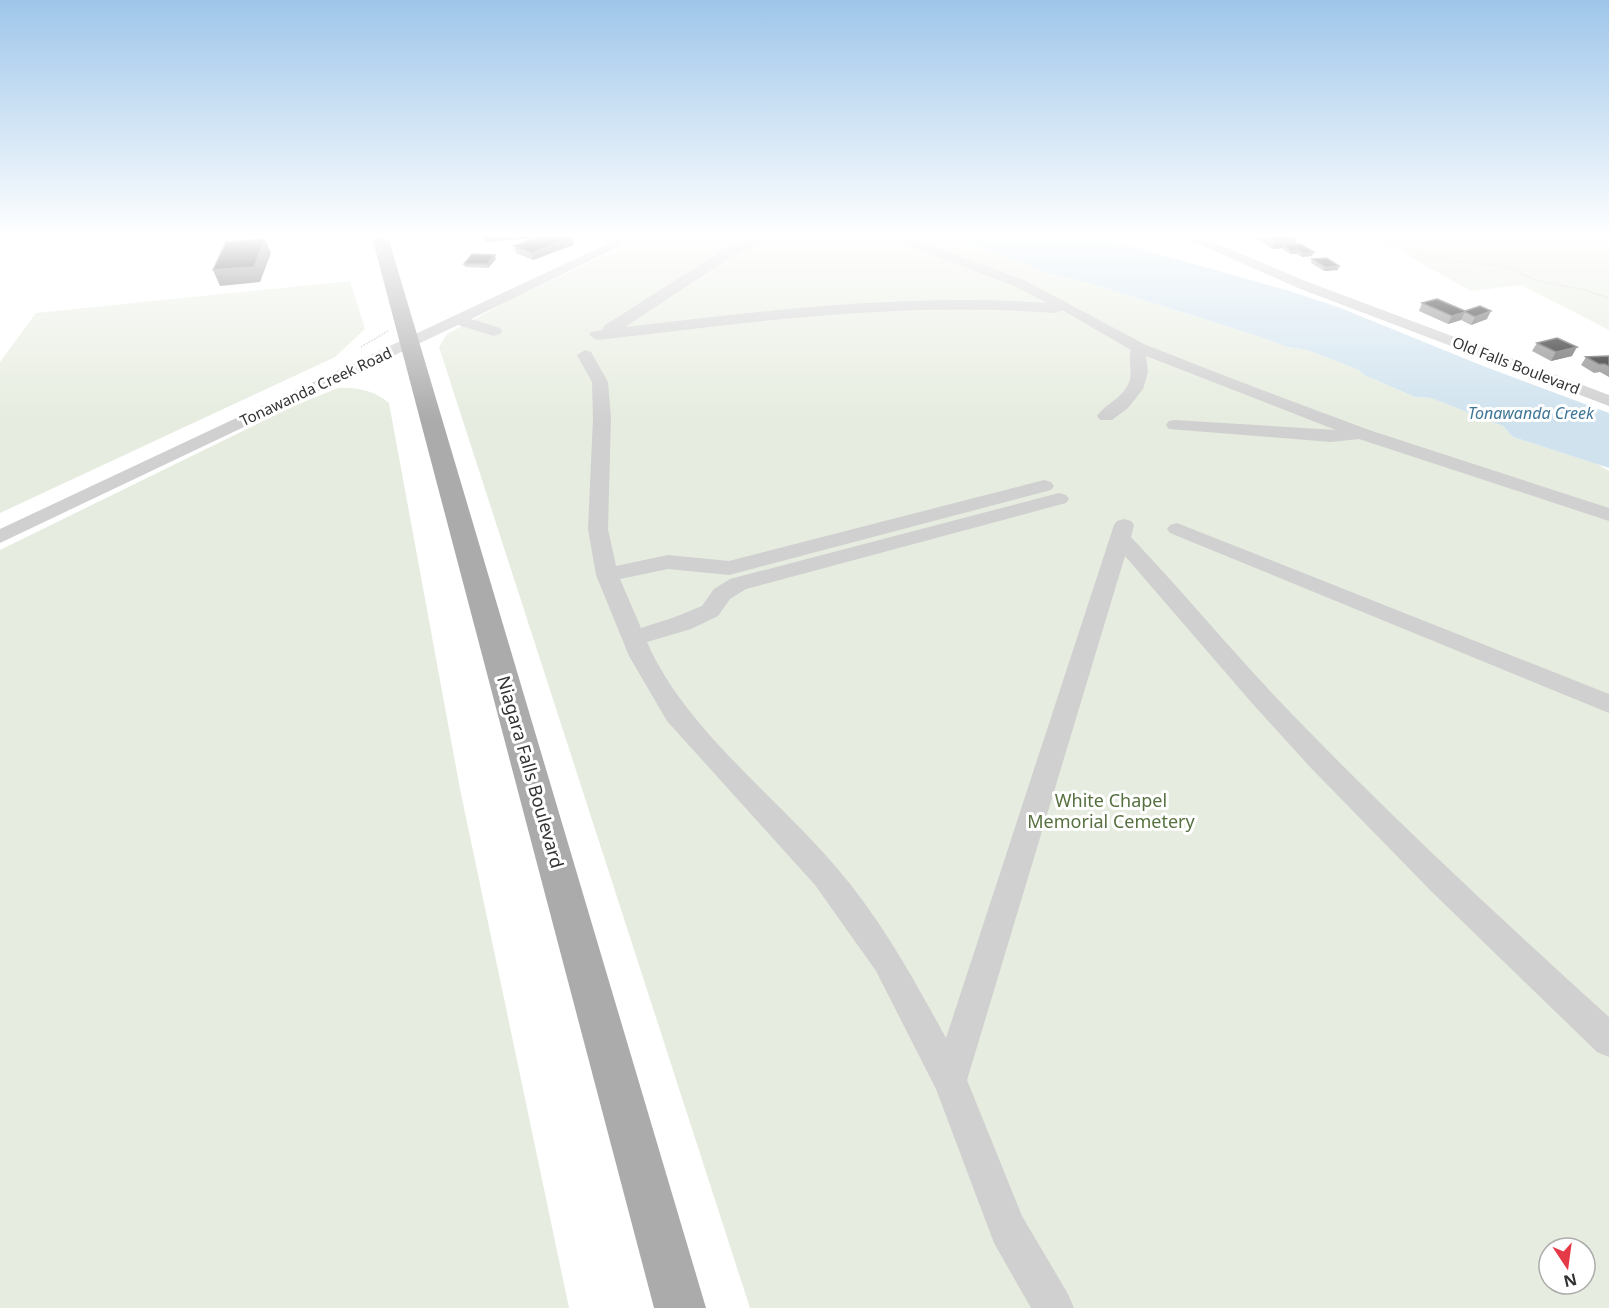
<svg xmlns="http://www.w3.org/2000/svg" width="1609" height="1308" viewBox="0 0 1609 1308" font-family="'Noto Sans',sans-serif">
	<rect width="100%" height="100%" fill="#fff"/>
	<!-- green -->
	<g fill="#e6ecdf" fill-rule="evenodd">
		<path d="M644,237h302l59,19 46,18 34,8 173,54 29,11 20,3 52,20 5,5 51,22 16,1 72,28 10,11 84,27 12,7v837h-859l-311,-961 8,-13 61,-33zM1549,1248h36v36h-36z"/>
		<path d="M1374,237h235v93l-88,-45 -50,6z"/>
		<path d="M350,281l15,48 -30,28 -335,156v-151l36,-49z"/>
		<path d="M338,388c19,-1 37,3 51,15l71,386 109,519h-569v-758l294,-144z"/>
	</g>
	<!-- water -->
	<path fill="#cfe2ee" d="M946,237h152l188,53 52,17 145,59 126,47v55l-96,-31 -10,-11 -72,-28 -16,-1 -51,-22 -5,-5 -52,-20 -20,-3 -29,-11 -173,-54 -34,-8 -46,-18z"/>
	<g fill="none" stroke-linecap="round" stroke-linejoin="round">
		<!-- path -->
		<g stroke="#cdcdcd" stroke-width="2" stroke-dasharray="1.5 1.5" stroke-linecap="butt">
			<path d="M1396,237l18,13 16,7 76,10 32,14 43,8 28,9"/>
			<path d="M361,347l27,-16"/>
		</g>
		<!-- minor -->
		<g fill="#d0d0d0" fill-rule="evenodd">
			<path d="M622,237h17l-168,82 29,9 2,3 -2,3 -6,2 -36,-11 -458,218v-14z"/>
			<path d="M757,237h18l-41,18 -109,72c141,-16 280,-34 422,-24l-33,-17 -121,-46 -2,-3h18l115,43 122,65 95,37 128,48 240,78v13l-250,-82 -28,3 -162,-13 -3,-4 3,-4 6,-1 161,10 -190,-74 2,16 -5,17 -15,19 -16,12h-12l-3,-4c10,-14 28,-18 33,-37 2,-10 -2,-19 1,-29l-69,-40 -6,3c-158,-12 -303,9 -459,27l-8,-5 2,-3 12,-2 1,-4 120,-77z"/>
			<path d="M1183,237h18l107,45 301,113v11l-311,-118z"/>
			<path d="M585,350l6,2 17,30 3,36 -3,111 8,37 52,-11 61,6 315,-81 7,2 3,4 -3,4 -322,85 -61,-6 -48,10 21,49 34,-11 27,-11 12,-17 16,-10 329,-86 7,2 3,4 -3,4 -320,86 -16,10 -12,17 -27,13 -44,13c38,87 128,153 189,225 45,52 77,111 110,171l168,-513 3,-4 7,-2 7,2 3,4 -3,12c54,57 104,118 159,175 102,106 210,206 319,305v40l-12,-5 -166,-161 -121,-124 -59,-65 -126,-146 -158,524 55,136 46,78 6,14h-43l-37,-65 -58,-154 -60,-118 -61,-86 -148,-164 -38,-65 -33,-81 -8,-46 5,-111 -1,-36 -15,-27z"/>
			<path d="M1177,523l432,171v19l-439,-180 -3,-4 3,-4z"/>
		</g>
		<!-- major -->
		<path fill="#ababab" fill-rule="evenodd" d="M372,237h16l318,1071h-52z"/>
	</g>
	<!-- wall -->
	<g fill="#8c8c8c">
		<path d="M572,237l1,8 -40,15 -17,-7 -2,-7z"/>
		<path d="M1255,237h37l2,7 18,12 -10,1 -6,-3h-6l-8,-5 1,-1 -11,1z"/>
		<path d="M496,259l-8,9 -23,-1 -1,-3z"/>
		<path d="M1312,259l26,11 -14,1 -13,-8z"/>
		<path d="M1422,303l43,8 22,8 -16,6 -10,-5 -13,4 -29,-13z"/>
		<path d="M1537,343l35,13 -21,5 -19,-10z"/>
		<path d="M1609,356v21l-9,-5 -6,1 -13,-8 5,-8z"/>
	</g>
	<!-- shaded-wall -->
	<g fill="#5f5f5f">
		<path d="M503,237h31v1l-48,4 -1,-4z"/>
		<path d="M572,237l1,8 -40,15 -1,-7z"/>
		<path d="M265,239l6,14 -11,29 -40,4 -7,-16z"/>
		<path d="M1296,239l-2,8 -10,-2 -1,3 -11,1 3,-8z"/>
		<path d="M1298,250l-2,4h-6l1,-3z"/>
		<path d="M1314,252l-2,4 -10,1 1,-4z"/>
		<path d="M495,255l1,4 -8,9 -1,-4z"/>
		<path d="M1339,266l-1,4 -14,1 1,-4z"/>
		<path d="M1491,311l-4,8 -16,6 4,-8z"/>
		<path d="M1465,312l-4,8 -13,4 4,-8z"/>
		<path d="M1577,347l-5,9 -21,5 5,-9z"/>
	</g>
	<!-- building -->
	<g fill="#1a1a1a" stroke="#5f5f5f" stroke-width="1.5">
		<path d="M485,237h18l-18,1z"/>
		<path d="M538,237h34l-40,16 -18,-7z"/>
		<path d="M1268,237h24l4,2 -21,2z"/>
		<path d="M265,239l-11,28 -41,3 13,-28z"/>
		<path d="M1300,244l14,8 -11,1 -5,-3 -7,1 -7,-6z"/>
		<path d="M472,254l23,1 -8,9h-23z"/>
		<path d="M1327,258l12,8 -14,1 -13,-8z"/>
		<path d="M1437,299l28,12 15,-5 11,5 -16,6 -10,-5 -13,4 -30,-13z"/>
		<path d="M1557,338l20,9 -21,5 -19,-9z"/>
		<path d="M1609,356v10l-4,-2h-6l-13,-7z"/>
	</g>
	<!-- sky -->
	<linearGradient id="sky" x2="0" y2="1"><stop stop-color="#9ec6ea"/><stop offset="0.56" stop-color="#fff"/><stop offset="1" stop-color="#fff" stop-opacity="0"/></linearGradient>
	<rect width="1609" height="420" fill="url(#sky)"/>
	<g text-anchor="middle" stroke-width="6" stroke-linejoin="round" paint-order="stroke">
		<!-- far-street labels -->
		<g font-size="15" fill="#333" stroke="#fff">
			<text transform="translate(1516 366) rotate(21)" y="5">Old Falls Boulevard</text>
			<text transform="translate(316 387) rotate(-25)" y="5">Tonawanda Creek Road</text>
		</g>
		<!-- far-water labels -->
		<g font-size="16" font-style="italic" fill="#3f7597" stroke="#fff">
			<text x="1531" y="419">Tonawanda Creek</text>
		</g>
		<!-- street labels -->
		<g font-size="18" fill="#333" stroke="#fff">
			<text transform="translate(530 772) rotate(74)" y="6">Niagara Falls Boulevard</text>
		</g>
		<!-- park labels -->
		<g font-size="18" fill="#56703f" stroke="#fff">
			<text x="1111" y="807">White Chapel<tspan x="1111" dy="21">Memorial Cemetery</tspan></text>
		</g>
	</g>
	<!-- north arrow -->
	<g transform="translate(1567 1266) rotate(167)"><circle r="28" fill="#ffffff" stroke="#adadad" stroke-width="1.5"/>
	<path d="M0-4.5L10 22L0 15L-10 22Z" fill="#e63946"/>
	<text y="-9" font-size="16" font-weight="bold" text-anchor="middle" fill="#333333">N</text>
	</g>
</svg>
